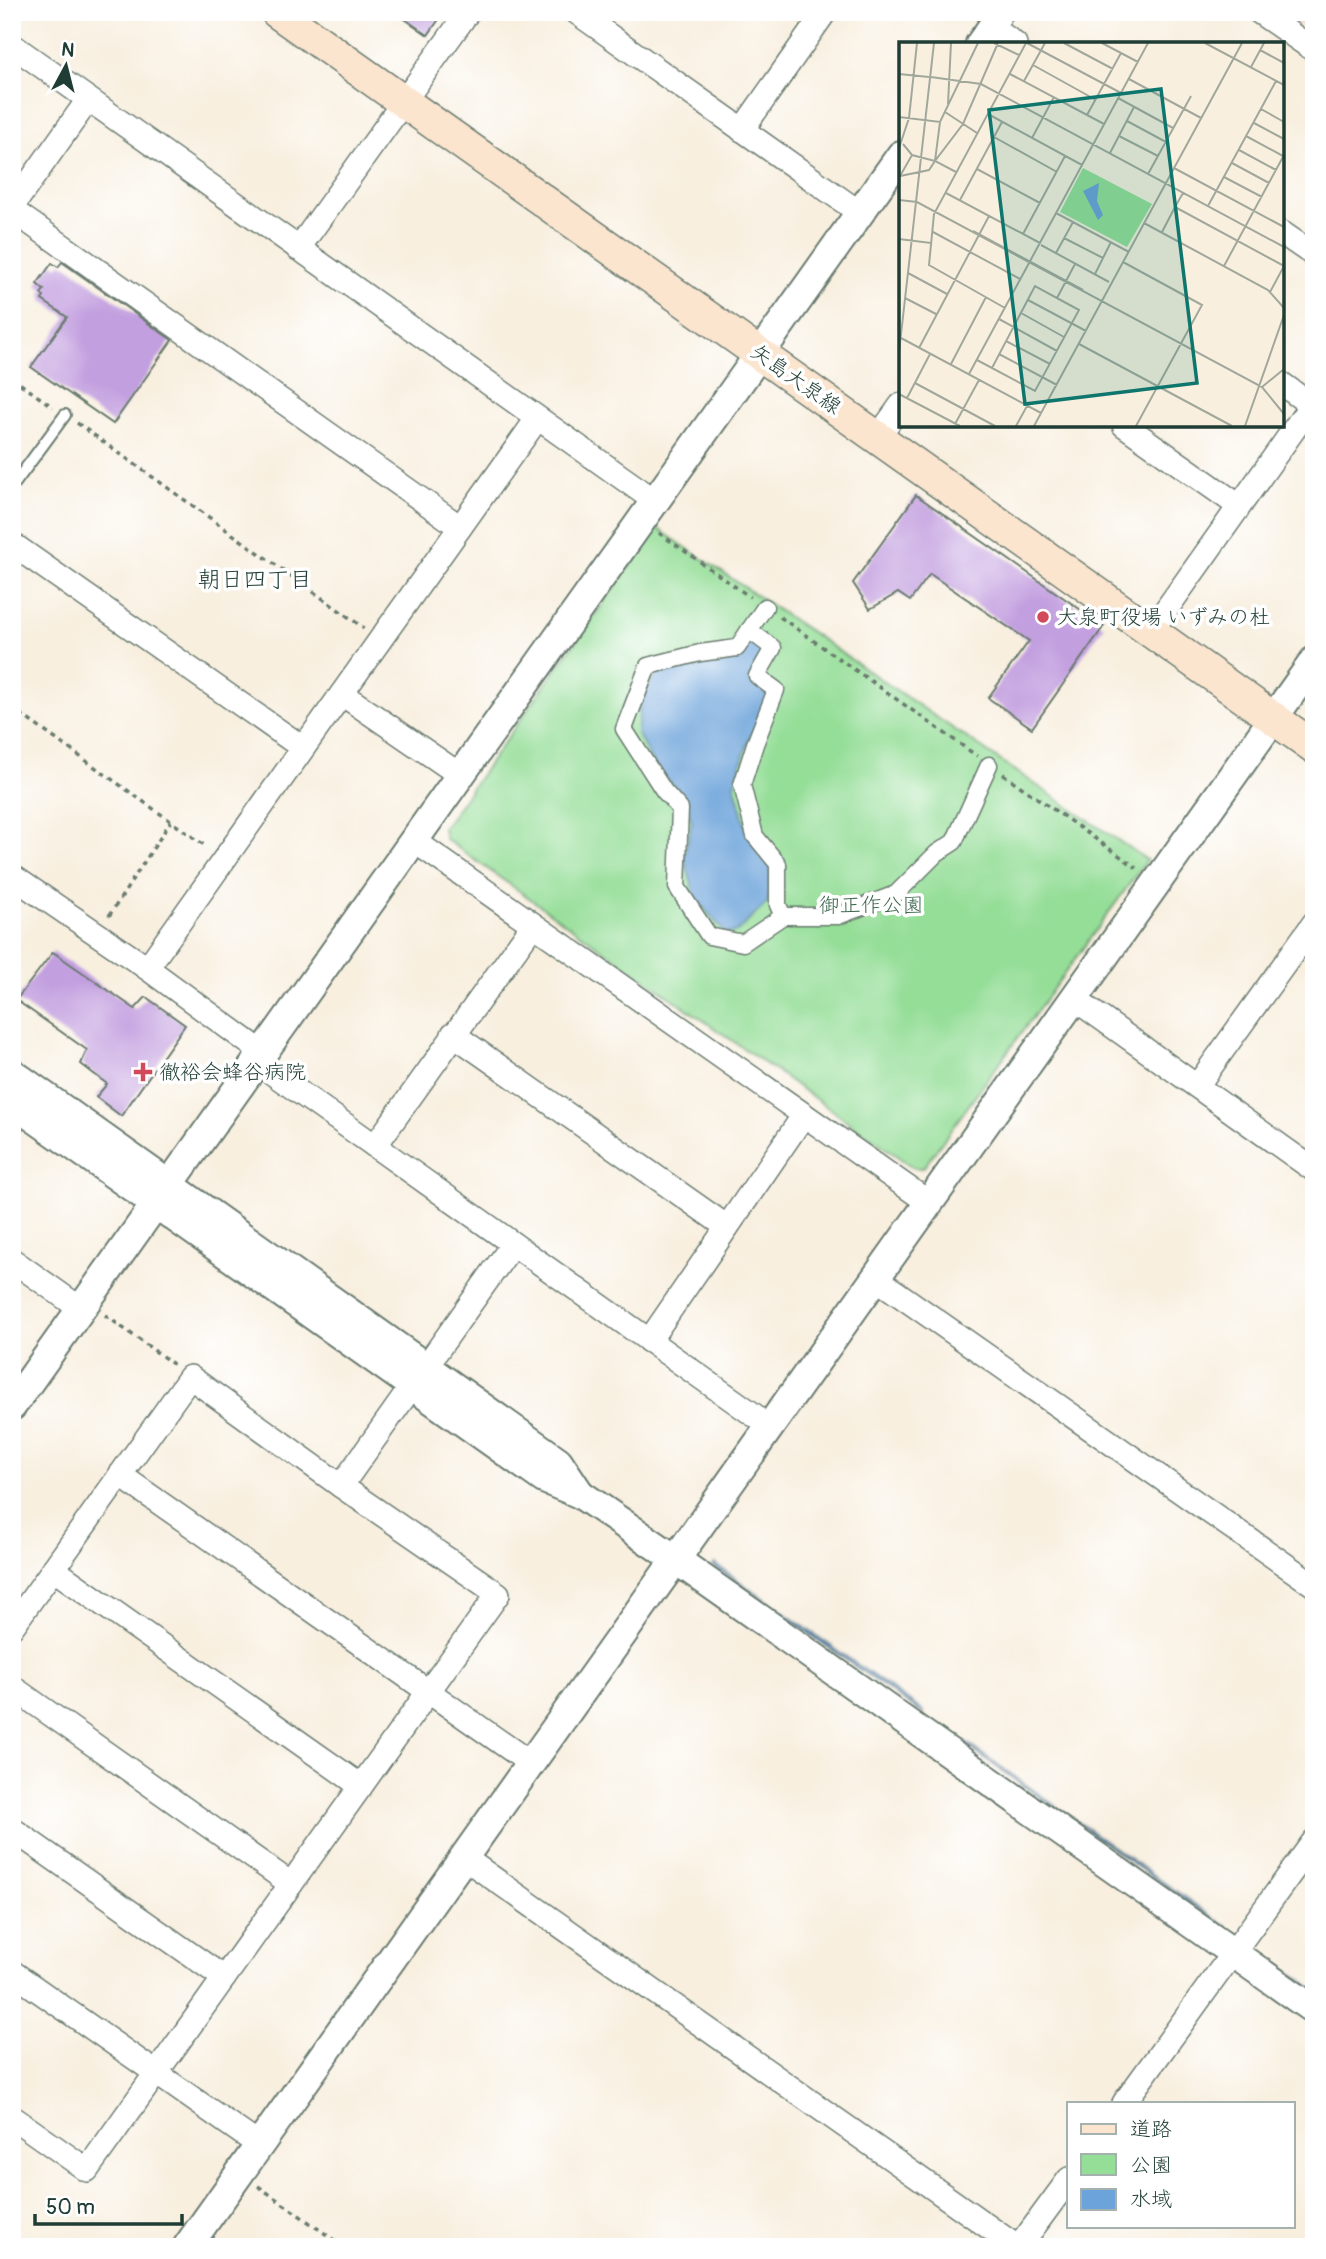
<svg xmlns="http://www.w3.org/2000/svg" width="1326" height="2259" viewBox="0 0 1326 2259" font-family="Pangolin,'Klee One',sans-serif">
	<rect width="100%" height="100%" fill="#fff"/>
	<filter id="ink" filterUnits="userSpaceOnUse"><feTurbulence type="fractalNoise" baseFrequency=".0143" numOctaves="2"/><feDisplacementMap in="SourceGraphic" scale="14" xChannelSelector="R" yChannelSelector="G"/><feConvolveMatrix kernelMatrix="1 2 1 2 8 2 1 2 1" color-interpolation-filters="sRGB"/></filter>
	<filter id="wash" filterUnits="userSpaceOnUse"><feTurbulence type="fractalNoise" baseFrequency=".00686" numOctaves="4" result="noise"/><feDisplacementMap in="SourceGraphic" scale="28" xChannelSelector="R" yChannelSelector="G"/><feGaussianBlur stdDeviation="1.57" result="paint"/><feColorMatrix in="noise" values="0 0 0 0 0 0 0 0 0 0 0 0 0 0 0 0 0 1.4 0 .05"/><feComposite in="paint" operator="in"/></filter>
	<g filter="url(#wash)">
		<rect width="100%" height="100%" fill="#f8efdf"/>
		<!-- built -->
		<path fill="#f3cfe0" d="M1283,12h31v23z"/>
		<!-- green -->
		<path fill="#95de98" stroke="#5a8e66" stroke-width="2" d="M657,528l490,332 -224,308h-9l-469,-329 -2,-11z"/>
		<!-- water -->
		<g fill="#6ca3da" stroke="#467087" stroke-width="2">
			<path d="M750,641l17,12 -14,22 20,18 -22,42 -17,49 12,44 25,39 -3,35 -31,30 -11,2 -30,-35 -12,-42 8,-35 -9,-28 -27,-24 -19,-37 4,-36 16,-22 32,-13 24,3 25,-5z"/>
			<path d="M715,1564l209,148v3l-211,-149z"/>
			<path d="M964,1741l350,248v3l-351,-249z"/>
		</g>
		<g id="blocks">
			<!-- building -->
			<g fill="#c29fdf">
				<path d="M395,12h49l-16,23z"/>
				<path d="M62,262l110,78 -59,84 -82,-57 36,-50 -25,-17 2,-3 -3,-3 3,-4 -7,-6 15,-21 6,4z"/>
				<path d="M916,495l188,131 -72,102 -44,-30 41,-57 -99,-67 -20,27 -12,-8 -28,16 -17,-26z"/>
				<path d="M53,952l82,57 11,-12 39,28 -64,91 -25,-19 11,-13 -26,-20 6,-14 -71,-50z"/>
			</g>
		</g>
	</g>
	<g filter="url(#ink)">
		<use href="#blocks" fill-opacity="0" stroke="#6b7b70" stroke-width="2"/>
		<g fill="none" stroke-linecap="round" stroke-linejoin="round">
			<defs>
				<path id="service" d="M12,487l53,-72"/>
				<g id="pedestrian">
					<path d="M765,607l-28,41 -37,5 -52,13 -24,63 40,62 16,18 -3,78 32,49 34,7 40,-27h55l58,-22 41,-41 17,-11 35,-77"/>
					<path d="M749,630l24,18 -16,28 19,14 -21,54 -13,41 13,51 23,28v41l5,11"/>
				</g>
				<g id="minor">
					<path d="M576,12l284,201"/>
					<path d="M1002,12l-10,15 23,17"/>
					<path d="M1259,12l55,38"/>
					<path d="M12,45l643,456"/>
					<path d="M742,130l83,-118"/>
					<path d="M12,207l76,-107"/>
					<path d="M12,210l448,317"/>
					<path d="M1282,233l32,22"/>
					<path d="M298,249l170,-237"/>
					<path d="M1282,384l29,21"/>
					<path d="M1124,425l115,81"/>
					<path d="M878,437l23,-32"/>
					<path d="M12,544l291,204"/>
					<path d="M1151,631l163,-230"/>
					<path d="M342,694l118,81"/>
					<path d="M413,840l515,362"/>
					<path d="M12,876l135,92 116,85"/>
					<path d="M147,968l390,-549"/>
					<path d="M1073,998l241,172"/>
					<path d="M453,1034l274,193"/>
					<path d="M268,1070l486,345"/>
					<path d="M1197,1086l117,-163"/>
					<path d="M375,1146l158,-221"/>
					<path d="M12,1260l69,49"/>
					<path d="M874,1277l440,308"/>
					<path d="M649,1341l155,-226"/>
					<path d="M120,1475l410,288"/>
					<path d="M341,1486l172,-242"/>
					<path d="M53,1569l308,217"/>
					<path d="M12,1627l178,-250 151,109 157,108 -411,576 -75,-53"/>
					<path d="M12,1687l279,197"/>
					<path d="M12,1829l212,149"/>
					<path d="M463,1857l554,390"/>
					<path d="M12,1972l247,173"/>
					<path d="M1124,2103l190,-262"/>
					<path d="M1019,2247l50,-68"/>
				</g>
				<g id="tertiary">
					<path d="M980,44l12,-17"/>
					<path d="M12,1073l546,388 22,33"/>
					<path d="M12,1102l532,377 36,15 95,65 639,451"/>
					<path d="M12,1406l889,-1251"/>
					<path d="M187,2247l1127,-1586"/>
				</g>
				<path id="secondary" d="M277,12l1037,735"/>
			</defs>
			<!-- service casing -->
			<use href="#service" stroke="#6b7b70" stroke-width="14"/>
			<!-- pedestrian casing -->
			<use href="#pedestrian" stroke="#6b7b70" stroke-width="19"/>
			<!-- minor casing -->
			<use href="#minor" stroke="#6b7b70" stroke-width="26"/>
			<!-- tertiary casing -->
			<use href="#tertiary" stroke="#6b7b70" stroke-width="32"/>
			<!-- secondary casing -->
			<use href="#secondary" stroke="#6b7b70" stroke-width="35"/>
			<!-- path -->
			<g stroke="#6b7b70" stroke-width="3.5" stroke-dasharray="5 5" stroke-linecap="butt">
				<path d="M12,378l41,29"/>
				<path d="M77,423l287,205"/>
				<path d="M659,533l91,64"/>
				<path d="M780,617l197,139"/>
				<path d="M12,708l195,139"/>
				<path d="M1003,774l134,94"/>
				<path d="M109,916l62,-95"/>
				<path d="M105,1315l68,49"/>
				<path d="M258,2186l86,61"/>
			</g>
			<!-- service -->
			<use href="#service" stroke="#fff" stroke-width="10"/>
			<!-- pedestrian -->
			<use href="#pedestrian" stroke="#fff" stroke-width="16"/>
			<!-- minor -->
			<use href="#minor" stroke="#fff" stroke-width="23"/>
			<!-- tertiary -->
			<use href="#tertiary" stroke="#fff" stroke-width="28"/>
			<!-- secondary -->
			<use href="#secondary" stroke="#fbe5cf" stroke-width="32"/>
		</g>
	</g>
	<!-- markers -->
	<g fill="#d1495b" stroke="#fff" stroke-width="2.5">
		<circle cx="1043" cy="617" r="7"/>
		<path d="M139.5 1061.5h7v7h7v7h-7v7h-7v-7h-7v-7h7z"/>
	</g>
	<g text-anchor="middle" stroke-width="7" stroke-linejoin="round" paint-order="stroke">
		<!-- street labels -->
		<g font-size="21" fill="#1f3d34" stroke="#fff">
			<text transform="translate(796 379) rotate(35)" y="7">矢島大泉線</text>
		</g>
		<!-- poi labels -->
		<g font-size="21" fill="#1f3d34" stroke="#fff" text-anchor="start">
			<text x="1057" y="624">大泉町役場 いずみの杜</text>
			<text x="159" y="1079">徹裕会蜂谷病院</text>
		</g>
		<!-- park labels -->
		<g font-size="21" fill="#3c654d" stroke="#fff">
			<text x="871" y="912">御正作公園</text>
		</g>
		<!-- neighbourhood labels -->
		<g font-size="23" fill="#1f3d34" stroke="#fff">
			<text x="255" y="587">朝日四丁目</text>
		</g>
	</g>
	<!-- overview -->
	<g transform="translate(899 42)">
		<rect width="385" height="385" fill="#f8efdf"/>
		<path d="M184,126l69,36 -25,43 -67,-35z" fill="#95de98"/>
		<path d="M200,141l-2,18 6,14 -5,5 -15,-29z" fill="#6ca3da"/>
		<path fill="none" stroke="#a1a89b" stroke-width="2" d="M95,1l25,12M128,1l94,50M165,1l49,26M203,1l36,19M306,1l79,42M361,8l24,13M134,23l63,35M352,25l13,-24M0,32l30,3M111,32l94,50M32,35l50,7 303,163M230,37l72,39M125,39l21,-38M219,56l55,30M49,62l3,-61M362,67l23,13M46,70l32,21M89,72l94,51M188,73l34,-62M0,75l41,5 38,-79M228,79l39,21M355,81l30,16M220,94l39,20M347,94l37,20M95,95l63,35M133,96l22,-41M4,102l9,11 23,6 5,-39M0,106l10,-30 8,-75M340,108l37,20M211,111l24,-46M13,113l-12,21 29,-6 6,-9M333,121l37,20M275,126l110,59M78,127l63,34M57,130l-21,-11 28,-37 35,-81M249,132l43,-78M325,135l38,20M47,151l94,50M284,151l-8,14 109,59M0,158l18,2 345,185 22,27M61,158l42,-78M309,164l68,-125M157,171l73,39M245,181l124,67 16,18M74,189l110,59M34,190l87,47M263,190l13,-25M124,192l42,-78M165,196l39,20M0,197l32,4M142,203l68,37M157,211l17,-31M224,220l79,43 -66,121M325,224l60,-111M9,231l39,21M196,232l16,-32M371,250l14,-26M6,256l31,16M158,256l18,-34M129,258l58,31M106,266l-76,-43 5,-51 92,-171M122,271l43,24M100,277l58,32M2,296l140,75M107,299l44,23M180,302l153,82M20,306l70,-132M0,310l35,-309M100,312l58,31M78,318l58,31 44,-81 -44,-24 -43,82M52,322l35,-67M70,332l179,-331M16,341l80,43M363,345l22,-18M0,352l61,32M8,356l23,-44M56,382l24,-44M117,384l11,-20M135,384l208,-383M346,384l39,-111"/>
		<path fill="#0f766e" fill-opacity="0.15" stroke="#0f766e" stroke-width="3.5" d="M262,47l36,294 -172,21 -36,-294z"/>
		<rect width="385" height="385" fill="none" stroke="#1f3d34" stroke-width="3.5"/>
	</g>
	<!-- margin -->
	<rect width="1326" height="2259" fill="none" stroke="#fff" stroke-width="42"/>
	<!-- legend -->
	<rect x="1067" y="2102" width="228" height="126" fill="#ffffff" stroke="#a5b1ae" stroke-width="2"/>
	<rect x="1081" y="2124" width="35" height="10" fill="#fbe5cf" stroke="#a5b1ae" stroke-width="2"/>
	<text x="1130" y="2136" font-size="21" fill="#1f3d34">道路</text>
	<rect x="1081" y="2154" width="35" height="21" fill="#95de98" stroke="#a5b1ae" stroke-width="2"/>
	<text x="1130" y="2172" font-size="21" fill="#1f3d34">公園</text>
	<rect x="1081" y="2189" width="35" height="21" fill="#6ca3da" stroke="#a5b1ae" stroke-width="2"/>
	<text x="1130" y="2206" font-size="21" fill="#1f3d34">水域</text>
	<!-- north arrow -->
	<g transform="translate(66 66) rotate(7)" stroke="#ffffff" stroke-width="5" paint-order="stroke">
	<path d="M0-5L12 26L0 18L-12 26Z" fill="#1f3d34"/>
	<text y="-10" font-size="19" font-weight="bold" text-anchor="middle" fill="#1f3d34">N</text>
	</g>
	<!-- scale -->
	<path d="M35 2214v10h147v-10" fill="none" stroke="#1f3d34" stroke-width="3.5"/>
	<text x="46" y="2214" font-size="21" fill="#1f3d34" stroke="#ffffff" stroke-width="5" paint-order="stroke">50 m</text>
</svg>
